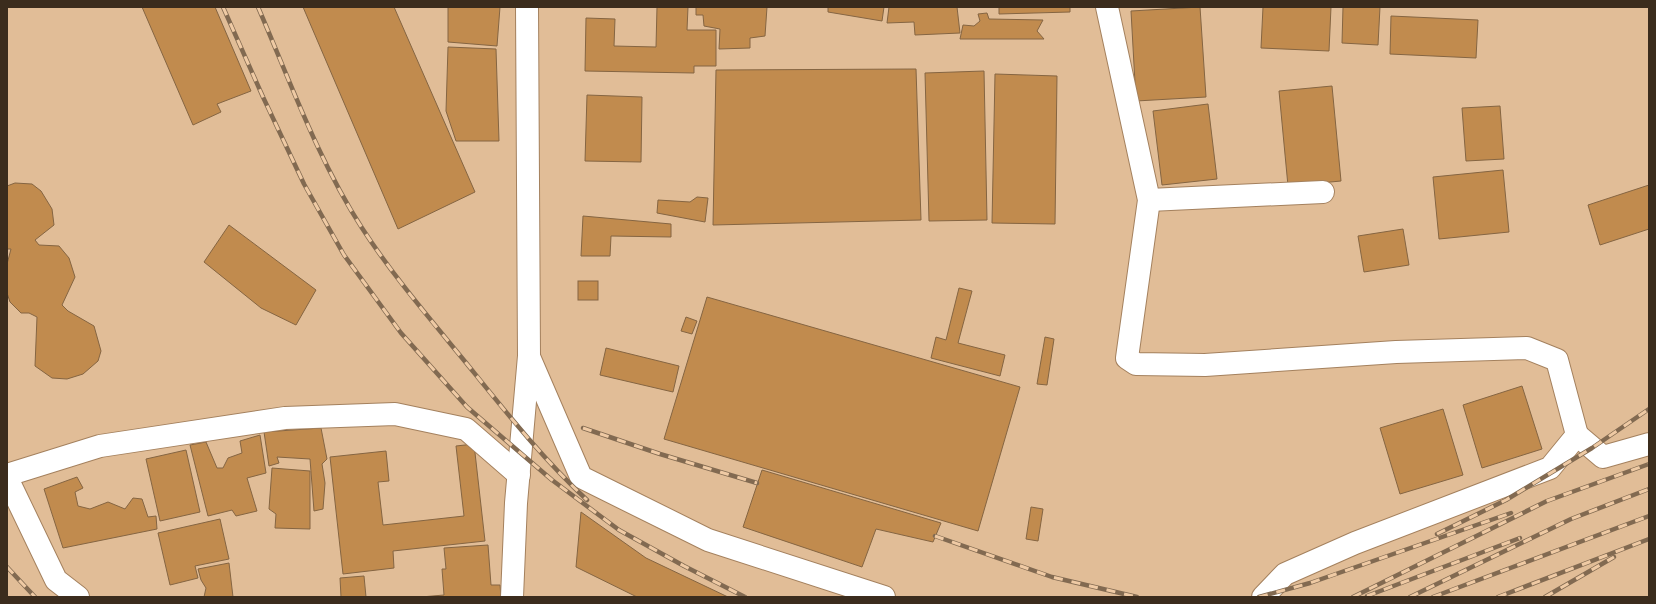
<svg xmlns="http://www.w3.org/2000/svg" width="1656" height="604" viewBox="0 0 1656 604" font-family="Signika,sans-serif">
	<rect width="100%" height="100%" fill="#e1bd97"/>
	<!-- building -->
	<g fill="#c18b4e" stroke="#856542">
		<path d="M142,7h73l36,84 -34,13 4,8 -28,13z"/>
		<path d="M303,7h91l81,185 -77,37z"/>
		<path d="M448,7h52l-3,39 -49,-4z"/>
		<path d="M657,7h31l-1,23h29v36h-22v7l-109,-2 1,-53 29,1 -1,27 42,1z"/>
		<path d="M696,7h71l-2,29 -15,2v10l-31,1 1,-20 -16,-3 -1,-11h-7z"/>
		<path d="M828,7h56l-2,14 -54,-9z"/>
		<path d="M889,7h68l3,26 -45,2 -1,-13 -27,1z"/>
		<path d="M999,7h71v5l-71,2z"/>
		<path d="M1200,7l6,90 -70,4 -5,-90z"/>
		<path d="M1263,7h68l-2,44 -68,-3z"/>
		<path d="M1343,7h37l-2,38 -36,-2z"/>
		<path d="M987,13l2,6 54,1 -6,11 7,8h-84l3,-14 11,1 6,-5 -2,-7z"/>
		<path d="M1391,16l87,4 -2,38 -86,-4z"/>
		<path d="M448,47l48,2 3,92h-43l-10,-30z"/>
		<path d="M916,69l5,151 -208,5 3,-155z"/>
		<path d="M984,71l3,149 -58,1 -4,-148z"/>
		<path d="M995,74l62,2 -2,148 -63,-1z"/>
		<path d="M1332,86l9,95 -53,5 -9,-95z"/>
		<path d="M587,95l55,2 -1,65 -56,-1z"/>
		<path d="M1208,104l9,75 -55,6 -9,-74z"/>
		<path d="M1500,106l4,53 -38,2 -4,-53z"/>
		<path d="M1503,170l6,62 -70,7 -6,-62z"/>
		<path d="M15,183l17,1 9,7 11,18 2,16 -19,15 4,5 20,1 10,12 6,19 -13,28 6,6 26,15 7,25 -3,10 -15,13 -16,5 -15,-1 -17,-12 2,-49 -8,-4h-8l-11,-11 -3,-9v-29l4,-15h-4v-63z"/>
		<path d="M1649,185v44l-49,16 -12,-40z"/>
		<path d="M697,197l11,1 -3,24 -48,-9 1,-13 32,2z"/>
		<path d="M583,216l88,8v13l-60,-1 -1,20h-29z"/>
		<path d="M229,225l87,65 -20,35 -35,-17 -57,-46z"/>
		<path d="M1403,229l6,36 -45,7 -6,-36z"/>
		<rect x="578" y="281" width="20" height="19"/>
		<path d="M959,288l13,3 -14,52 47,12 -5,21 -69,-18 5,-21 10,3z"/>
		<path d="M707,297l313,90 -42,144 -314,-92z"/>
		<path d="M686,317l11,4 -5,13 -11,-3z"/>
		<path d="M1045,337l9,2 -7,46 -10,-1z"/>
		<path d="M606,348l73,18 -6,26 -73,-17z"/>
		<path d="M1522,386l20,63 -60,19 -19,-63z"/>
		<path d="M1443,409l20,66 -63,19 -20,-66z"/>
		<path d="M321,428l6,31 -5,5 3,19 -2,26 -9,2 -4,-52 -33,-2 2,6 -10,3 -5,-34z"/>
		<path d="M260,435l6,38 -19,5 10,33 -21,5 -4,-6 -24,6 -18,-71 16,-3 11,26h6l5,-10 14,-5 -2,-12z"/>
		<path d="M474,444l11,97 -92,10 1,17 -51,6 -13,-117 56,-6 3,30 -11,1 5,43 81,-9 -8,-70z"/>
		<path d="M186,450l14,62 -40,9 -14,-62z"/>
		<path d="M272,468l38,3v58l-35,-1 1,-14 -7,-5z"/>
		<path d="M762,470l179,53 -8,19 -57,-13 -14,38 -119,-40z"/>
		<path d="M77,477l6,11 -8,4 3,14 12,3 18,-7 17,7 8,-11 9,1 6,18 8,-1 1,13 -94,19 -19,-59z"/>
		<path d="M1031,507l12,2 -5,32 -12,-2z"/>
		<path d="M581,512l65,46 82,39h-91l-61,-30z"/>
		<path d="M220,519l9,40 -34,7 3,12 -28,7 -12,-52z"/>
		<path d="M488,545l3,40h9l1,12h-80l23,-2 -2,-26h4l-2,-21z"/>
		<path d="M229,563l4,34h-29l2,-9 -5,-8 -3,-11z"/>
		<path d="M364,576l2,21h-25l-1,-19z"/>
	</g>
	<g fill="none" stroke-linecap="round" stroke-linejoin="round">
		<defs>
			<g id="minor">
				<path d="M1107,7l42,193 -22,158 9,6 69,1 191,-13 131,-4 30,12 20,75 -27,33 -195,75 -70,31 -22,23"/>
				<path d="M1149,200l174,-8"/>
				<path d="M530,359l51,118 127,63 176,57"/>
				<path d="M1577,435l26,22 46,-13"/>
				<path d="M7,475l93,-29 185,-28 110,-4 71,15 53,46"/>
				<path d="M7,478l49,102 22,17"/>
				<path d="M512,597l4,-94 13,-147 -2,-349"/>
			</g>
		</defs>
		<!-- minor casing -->
		<use href="#minor" stroke="#a4815e" stroke-width="24"/>
		<!-- minor -->
		<use href="#minor" stroke="#fff" stroke-width="22"/>
		<defs>
			<g id="rail">
				<path d="M223,7l40,90 41,87 40,71 57,78 66,74 85,73 67,50 65,36 61,31"/>
				<path d="M258,7c32,74 60,153 104,221 31,48 69,92 105,136 38,47 76,95 120,136"/>
				<path d="M583,428l77,26 97,29"/>
				<path d="M1437,534l69,-34 86,-52 57,-39"/>
				<path d="M935,536l117,41 85,20"/>
				<path d="M7,567l28,30"/>
				<path d="M1367,596l153,-58"/>
				<path d="M1259,597l51,-14 201,-70"/>
				<path d="M1353,597l194,-96 102,-37"/>
				<path d="M1410,597l161,-78 78,-30"/>
				<path d="M1433,597l216,-81"/>
				<path d="M1498,597l151,-58"/>
				<path d="M1545,597l69,-40"/>
			</g>
		</defs>
		<!-- rail casing -->
		<use href="#rail" stroke="#826a51" stroke-width="4.5"/>
		<!-- rail -->
		<use href="#rail" stroke="#efcaa4" stroke-width="3" stroke-dasharray="9" stroke-linecap="butt"/>
	</g>
	<!-- border -->
	<rect width="1656" height="604" fill="none" stroke="#3b2c1d" stroke-width="16"/>
</svg>
